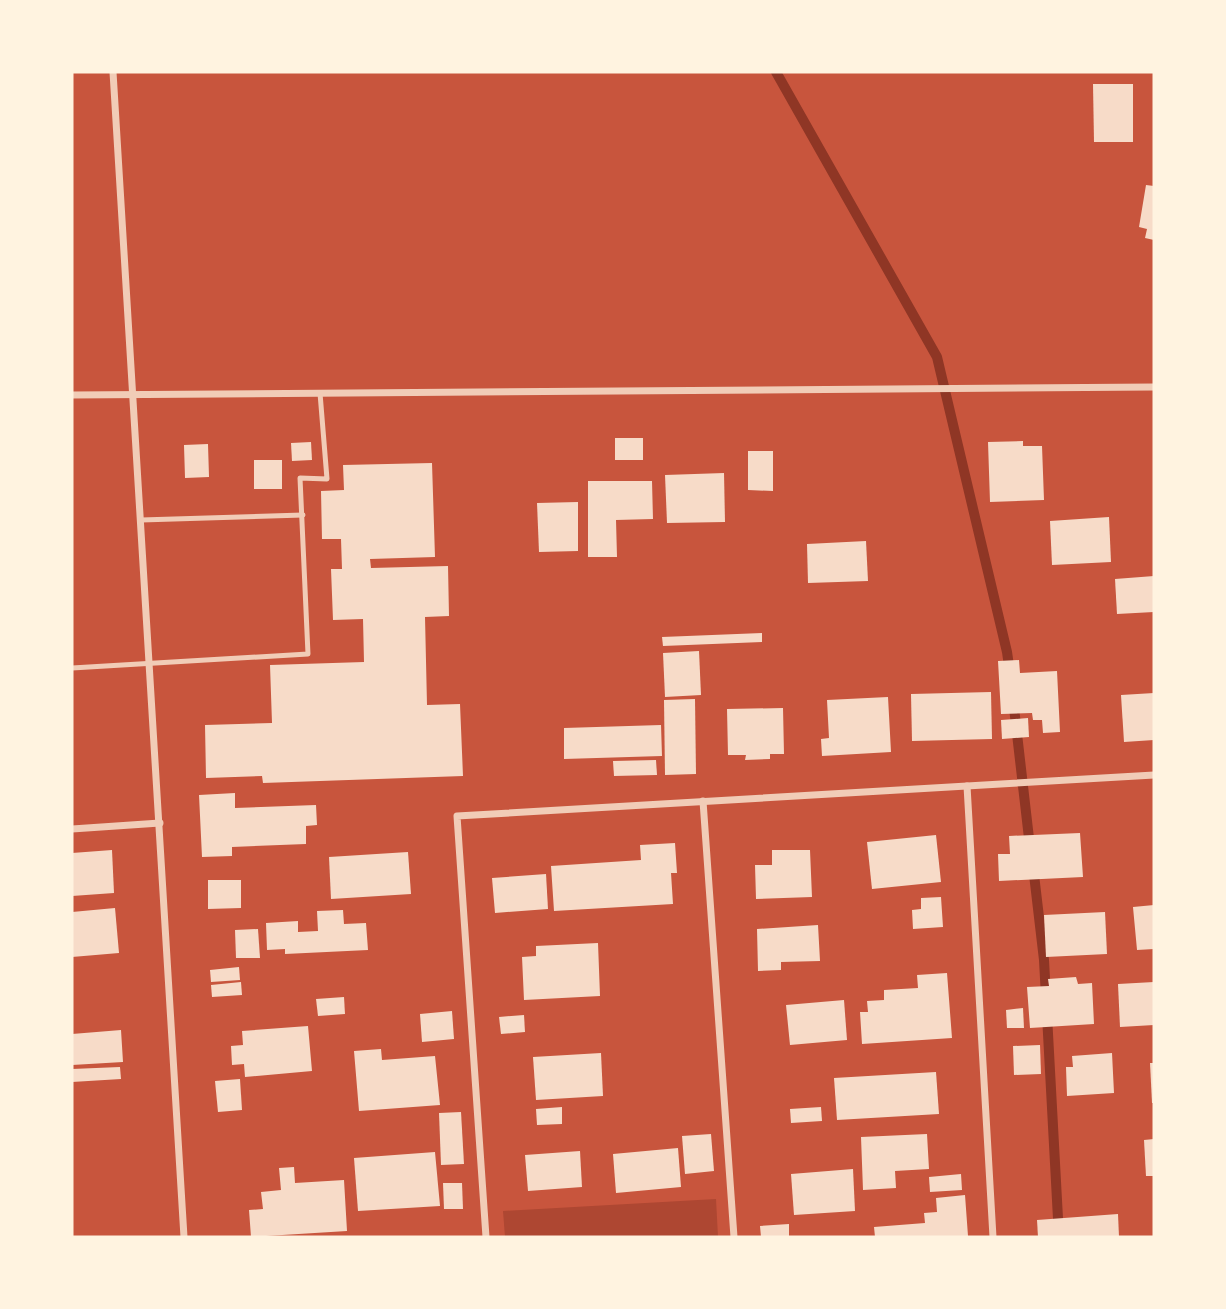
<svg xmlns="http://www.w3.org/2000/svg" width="1226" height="1309" viewBox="0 0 1226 1309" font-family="'Varela Round',sans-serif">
	<rect width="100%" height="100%" fill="#c8553d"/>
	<!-- green -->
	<path fill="#ae4732" d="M716,1199l2,38h-213l-2,-26z"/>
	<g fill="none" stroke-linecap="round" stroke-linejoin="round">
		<!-- stream -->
		<g stroke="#8f3625" stroke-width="10">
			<path d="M776,72l161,285 70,295 3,21"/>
			<path d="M1013,699l17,148"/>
			<path d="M1033,866l11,94 15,277"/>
		</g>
	</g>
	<!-- building -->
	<g fill="#f7dbc8">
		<path d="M1093,84h40v58h-39z"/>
		<path d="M1146,185l8,1v54l-9,-2 2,-9 -8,-2z"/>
		<rect x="615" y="438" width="28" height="22"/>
		<path d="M1023,441v5h19l2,54 -54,2 -2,-60z"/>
		<path d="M311,442l1,18 -20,1 -1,-18z"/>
		<path d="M208,444l1,33 -24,1 -1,-33z"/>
		<path d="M748,451h25v40l-25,-1z"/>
		<rect x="254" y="460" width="28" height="29"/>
		<path d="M432,463l3,94 -65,2 1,9 77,-2 1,50 -24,1 2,88 33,-1 3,72 -200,7 -1,-7 -56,2 -1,-53 67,-2 -2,-58 94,-3 -1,-43 -30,1 -2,-51h11l-1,-30h-19l-1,-48 23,-1 -1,-25z"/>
		<path d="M724,473l1,49 -58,1 -2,-48z"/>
		<path d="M588,481h64l1,38 -37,1 1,37h-29z"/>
		<path d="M578,502v49l-39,1 -2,-49z"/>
		<path d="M1109,517l2,45 -59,3 -2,-44z"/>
		<path d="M866,541l2,40 -60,2 -1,-39z"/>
		<path d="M1154,576v36l-37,2 -2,-35z"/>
		<path d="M762,633v9l-99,4 -1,-9z"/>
		<path d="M699,651l2,44 -36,2 -2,-44z"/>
		<path d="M1019,660l1,13 37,-2 3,61 -17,1 -1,-13h-9l-1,-7 -31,1 -3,-53z"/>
		<path d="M991,692l1,47 -80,2 -1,-47z"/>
		<path d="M1154,693v47l-30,2 -3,-47z"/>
		<path d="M888,697l3,55 -69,4 -1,-17 8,-1 -2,-38z"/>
		<path d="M695,699l1,75 -31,1 -1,-75z"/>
		<path d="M783,708l1,46h-14v5l-25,1 1,-5h-18l-1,-46z"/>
		<path d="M1028,718l1,19 -27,2 -1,-19z"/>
		<path d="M661,725l1,31 -98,3v-31z"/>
		<path d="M656,760l1,15 -43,1 -1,-15z"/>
		<path d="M235,793v15l81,-3 1,20 -11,1v18l-74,3v9l-30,1 -3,-62z"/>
		<path d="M1080,833l3,44 -84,4 -1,-27h12l-1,-18z"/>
		<path d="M936,835l5,47 -69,7 -5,-47z"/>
		<path d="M675,843l2,30h-6l2,31 -119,7 -3,-45 90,-6 -1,-15z"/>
		<path d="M112,850l2,43 -42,3v-43z"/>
		<path d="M772,850h38l2,47 -56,2 -1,-34h17z"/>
		<path d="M408,852l3,42 -80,5 -2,-42z"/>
		<path d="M546,874l2,35 -53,4 -3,-35z"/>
		<path d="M208,880h33v28l-33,1z"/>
		<path d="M941,897l2,30 -30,2 -1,-19 9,-1v-11z"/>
		<path d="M1154,905v44l-17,1 -4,-43z"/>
		<path d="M115,908l4,45 -47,4v-45z"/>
		<path d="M343,910l1,14 22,-1 2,27 -83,4v-5l-18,1 -1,-27 32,-2v11l20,-1 -1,-20z"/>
		<path d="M1105,912l2,42 -61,3 -2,-42z"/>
		<path d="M818,925l2,36 -39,1v8l-23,1 -1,-42z"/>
		<path d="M258,929l2,29h-24l-1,-28z"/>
		<path d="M598,943l2,53 -76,4 -2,-43 14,-1v-10z"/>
		<path d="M239,967l1,13 -29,2 -1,-12z"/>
		<path d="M947,973l5,65 -90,6 -2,-32h8l-1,-11 17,-1v-10l34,-2 -1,-13z"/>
		<path d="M1076,977l2,7 14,-1 2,41 -64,4 -3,-41 22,-1 -1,-7z"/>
		<path d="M241,982l1,13 -30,2 -1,-12z"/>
		<path d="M1154,982v43l-34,2 -2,-43z"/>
		<path d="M344,997l1,17 -27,2 -2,-17z"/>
		<path d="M844,1000l3,40 -57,5 -4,-40z"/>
		<path d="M1023,1008l1,20h-17l-1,-18z"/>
		<path d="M452,1011l2,28 -32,3 -2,-28z"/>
		<path d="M524,1015l1,17 -24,2 -2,-17z"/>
		<path d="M308,1026l4,45 -67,6 -1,-13 -12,1 -1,-19 12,-1 -1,-14z"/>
		<path d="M121,1030l2,32 -51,3v-31z"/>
		<path d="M1040,1045l1,29 -27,1 -1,-29z"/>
		<path d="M381,1049l1,11 53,-4 5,49 -81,6 -5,-60z"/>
		<path d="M601,1053l2,43 -67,4 -3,-43z"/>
		<path d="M1112,1053l2,40 -47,3 -1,-29h7l-1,-11z"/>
		<path d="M1150,1063h4v40h-2z"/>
		<path d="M120,1067l1,12 -49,3v-13z"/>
		<path d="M936,1072l3,42 -102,6 -3,-42z"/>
		<path d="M240,1079l2,31 -24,2 -3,-31z"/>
		<path d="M562,1107v17l-25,1 -1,-16z"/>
		<path d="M821,1107l1,14 -31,2 -1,-14z"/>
		<path d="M461,1112l3,52 -23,1 -2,-52z"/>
		<path d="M711,1134l3,37 -29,3 -3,-38z"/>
		<path d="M927,1134l2,35 -34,2 1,17 -33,2 -2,-53z"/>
		<path d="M1154,1139v37h-8l-2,-36z"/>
		<path d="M678,1148l3,39 -65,6 -3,-39z"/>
		<path d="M580,1151l2,36 -54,4 -3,-36z"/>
		<path d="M435,1152l5,54 -82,5 -4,-53z"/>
		<path d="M294,1167l1,16 49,-3 3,51 -96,6 -2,-27 14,-1 -2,-17 20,-2 -2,-22z"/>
		<path d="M853,1169l2,42 -61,4 -3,-41z"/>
		<path d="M961,1174l1,16 -32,2 -1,-15z"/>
		<path d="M443,1183h19l1,26h-19z"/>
		<path d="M965,1195l3,41 -93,1 -1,-10 51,-4 -1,-10 13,-1 -1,-14z"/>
		<path d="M1118,1214l1,23h-81l-1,-17z"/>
		<path d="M789,1224v13h-28l-1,-11z"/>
	</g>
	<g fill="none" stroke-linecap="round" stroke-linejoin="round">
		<!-- service -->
		<g stroke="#f1ccb7" stroke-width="5">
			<path d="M141,520l162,-5"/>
			<path d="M72,668l236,-14 -8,-176 27,1 -7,-86"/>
		</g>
		<!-- minor -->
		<g stroke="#f1ccb7" stroke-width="7">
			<path d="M113,72l71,1165"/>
			<path d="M72,395l1082,-8"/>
			<path d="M967,786l26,451"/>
			<path d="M703,801l31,436"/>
			<path d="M72,829l88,-6"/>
			<path d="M486,1237l-29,-421 697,-41"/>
		</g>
	</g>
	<!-- border -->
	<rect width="1226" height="1309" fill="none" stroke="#fff3e0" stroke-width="147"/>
</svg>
